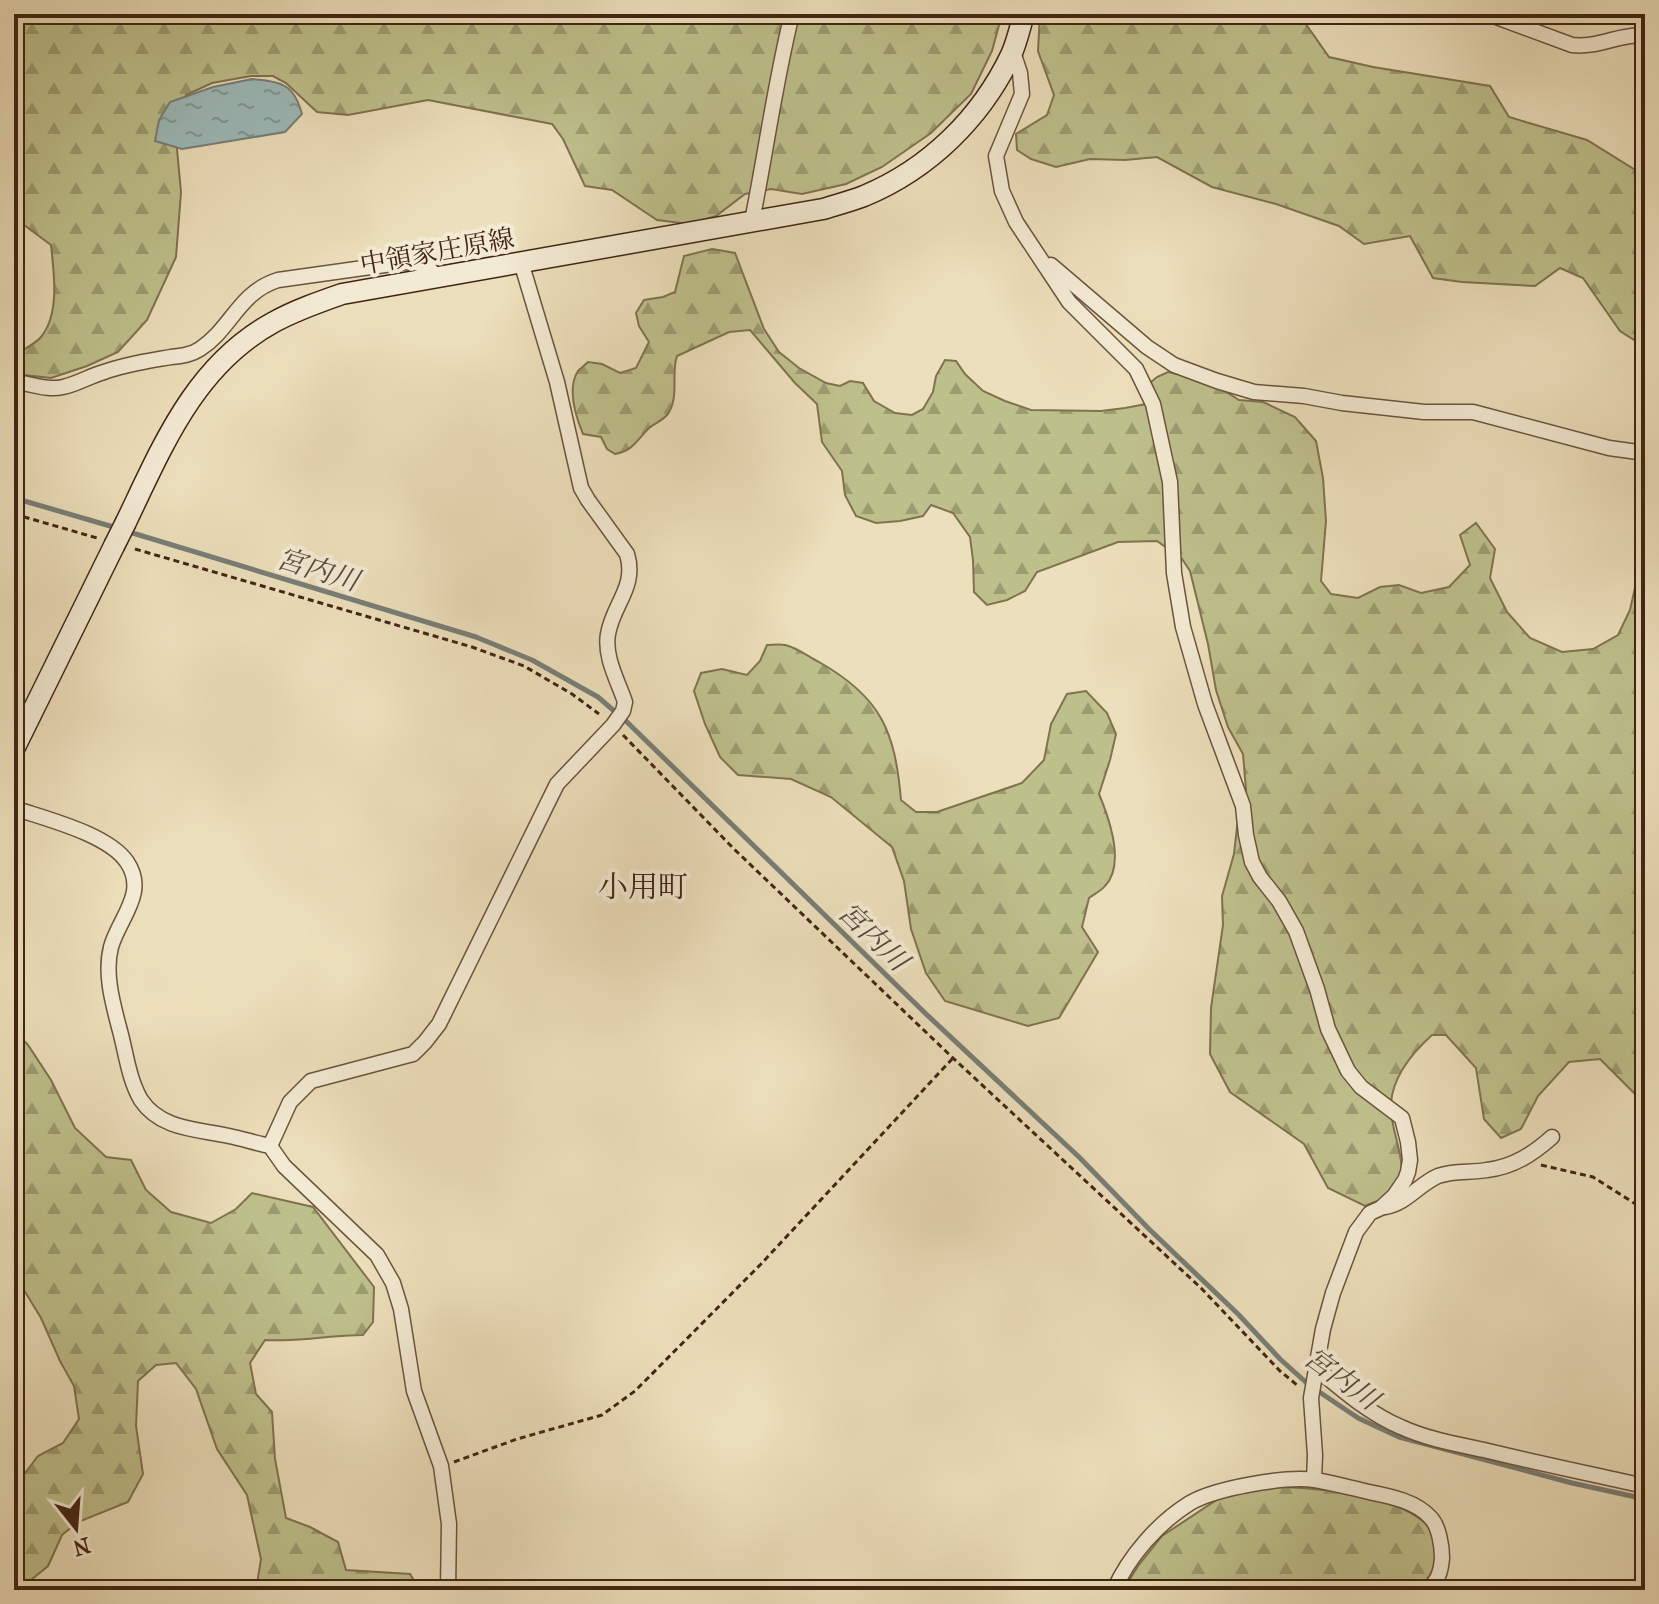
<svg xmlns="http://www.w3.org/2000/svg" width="1659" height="1604" viewBox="0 0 1659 1604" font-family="'IM FELL French Canon','Noto Serif JP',serif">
	<defs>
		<pattern id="forest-firs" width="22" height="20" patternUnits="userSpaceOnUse" patternTransform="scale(2)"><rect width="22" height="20" fill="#bec08c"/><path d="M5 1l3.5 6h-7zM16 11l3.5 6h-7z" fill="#9c9c71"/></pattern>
		<pattern id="water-ripples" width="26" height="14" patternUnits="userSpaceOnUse" patternTransform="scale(2)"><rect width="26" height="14" fill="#9cbab9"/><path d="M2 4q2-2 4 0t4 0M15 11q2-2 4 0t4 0" fill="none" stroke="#819795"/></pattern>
	</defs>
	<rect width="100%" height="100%" fill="#ecdfbb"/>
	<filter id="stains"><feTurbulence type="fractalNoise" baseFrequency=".0025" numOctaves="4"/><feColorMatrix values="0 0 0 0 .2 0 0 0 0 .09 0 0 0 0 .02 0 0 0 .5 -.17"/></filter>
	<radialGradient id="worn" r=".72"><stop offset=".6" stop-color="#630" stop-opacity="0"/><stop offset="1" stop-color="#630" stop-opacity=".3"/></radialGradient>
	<!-- forest -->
	<g fill="url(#forest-firs)" stroke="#807250" stroke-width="2">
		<path d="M14,14h765l17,4 3,-4h203l-10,37 -21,43 -40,39 -49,34 -36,17 -44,10 -31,-5 -26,5 -29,22 -27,8 -32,-4 -45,-30 -27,-4 -22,-47 -11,-15 -124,-24 -80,15 -31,-3 -31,-29 -13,-7h-22l-39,7 -26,12 -11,33 6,64 -5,65 -29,63 -29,32 -31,14 -36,12 -27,-3 -6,-9 3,-14c6,-5 15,-9 20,-15 19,-23 13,-64 10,-92l-27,-20 -10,1z"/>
		<path d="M1040,14h253l10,6 26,37 44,10 117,19 19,31 78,23 58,36v171l-25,-16 -37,-53 -23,-10 -25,18 -73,-4 -29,-4 -23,-42 -46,8 -25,-18 -63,-22 -64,-17 -55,-30 -32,3 -35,-1 -34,8 -25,-8 -14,-9 -1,-16 31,-19 7,-20 -16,-44z"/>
		<path d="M712,249l23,4 29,76 15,23 20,16 27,15 14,3 10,-5 13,2 11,18 21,12 17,2 11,-6 10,-17 3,-16 9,-16 11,1 9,13 18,17 22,10 26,9 70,1 24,-3 21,-4 9,-9 -4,-13 6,-5 11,-5 19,4 30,10 22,14 24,2 32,15 21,24 7,37 3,43 -5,60 10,13 27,4 22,-11 19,-2 22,8 28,-6 21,-22 -10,-30 16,-12 19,26 -5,29 17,34 23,26 32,14 31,-3 25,-14 12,-25 15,-67v648l-8,-11 6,-43 -8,-43 -35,-35 -31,3 -31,34 -17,33 -20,9 -17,-19 -8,-51 -30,-33h-14c-20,18 -39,41 -41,68 -3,28 24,68 2,90 -7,6 -20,9 -28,13l-37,-18 -24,-44 -74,-52 -20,-38 1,-46 12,-83 -1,-29 12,-42 4,-36 8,-28 -3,-36 -15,-27 -12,-37 -8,-46 -18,-73 -8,-12 -25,-18 -39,1 -81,30 -12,19 -18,9 -20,5 -13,-13 -1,-32 -3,-23 -17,-24 -22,-8 -8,11 -23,5 -24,2 -20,-7 -11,-21 -3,-24 -20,-29 -5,-38 -22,-21 -45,-53 -21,2 -52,24c-6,16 2,39 -8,56 -3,7 -14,11 -20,16 -13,13 -15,22 -34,26l-8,-5 -6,-12 -18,-3c-7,-17 -16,-46 -5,-63 3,-3 7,-6 10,-9l14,2 18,9 16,-5 13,-26 -10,-16 -3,-13 8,-13 19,-3 12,-5 9,-36z"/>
		<path d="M767,645c5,0 13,-1 18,0 11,2 24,12 34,17 62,35 76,69 82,138l15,12h21l85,-29 22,-23 7,-36 16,-30 19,-3 21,22 9,21 -6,26 -11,34c10,24 27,70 6,92 -4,5 -11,8 -16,12l-7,29 16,25 -39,66 -31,8 -83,-25 -19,-28 -15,-44 -7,-48 -12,-34 -61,-50 -40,-18 -53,-4 -18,-18 -15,-33 -11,-33 7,-18 21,-4 25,6 13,-14z"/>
		<path d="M14,1031l14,14 23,35 24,48 31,29 25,3 15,30 25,22 40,11 25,-14 16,-16 61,14 61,80 -1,35 -10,13c-33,0 -65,7 -98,5l-15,23 6,31 16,18 3,47 11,59 24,9 28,15 8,28 64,4 10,16h-164l5,-31 -14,-64 -30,-46 -21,-60 -20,-26 -20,2 -18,16 -2,45 7,48 -15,28 -50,20 -16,13 -14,31 -22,18 -12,-2v-58l8,-13v-34l16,-21 25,-13 16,-24 -5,-33 -14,-25 -19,-43 -22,-36 -5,-25z"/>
		<path d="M1279,1487c39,1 165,10 159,68 -2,14 -11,28 -24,35h-291l15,-24 24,-30 56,-37 32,-8z"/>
	</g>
	<!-- water -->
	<path fill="url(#water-ripples)" stroke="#787e77" stroke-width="2" d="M252,79c29,2 42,5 50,35l-17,18 -103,17 -27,-8 4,-21 11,-18 43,-15z"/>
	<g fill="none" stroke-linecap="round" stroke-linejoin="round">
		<!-- stream -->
		<g stroke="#787e77" stroke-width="5">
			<path d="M14,498l103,30"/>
			<path d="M126,531l350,106 56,23 66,37 30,26 297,290 154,144 70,72 89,85 42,45 29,26 49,33 41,19 173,46 73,16"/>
		</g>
		<defs>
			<g id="street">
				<path d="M1488,14l84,31c27,3 46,-11 73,-10"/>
				<path d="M1013,52l7,21 2,21 -26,62 6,35 14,31 53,80 67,67 17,35 17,78 4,91 9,54 22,77 38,102 3,29 6,27 8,15 19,24 17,30 21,58 11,40 20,42 13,16 41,31 6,24 2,18 -2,12 -3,8 -11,16 -13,12 -11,5 -14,19 -23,61 -10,36 -12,69 4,57 -1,25"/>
				<path d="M752,221c14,-69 23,-139 40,-207"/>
				<path d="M1051,265l96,82 27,18 43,16 37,11 50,4 38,7 82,9h49l136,36 36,5"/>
				<path d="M14,382c17,1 32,9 49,5 14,-3 27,-11 41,-15 22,-8 44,-11 67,-15 10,-1 20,-2 29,-8 31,-20 39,-57 78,-69l128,-18c16,2 22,2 31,16"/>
				<path d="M14,808c32,11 94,26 113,54 21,31 -8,56 -16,85 -7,27 2,57 9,84 6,22 9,49 21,69 20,30 57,29 88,36 14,3 27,7 41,10l14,20 93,89 16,28 8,26 13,82 27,75 8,58 -1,66"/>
				<path d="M270,1146l20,-44 21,-21 102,-27 12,-12 14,-18 118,-240 56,-59 10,-14 2,-9c-7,-21 -21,-45 -17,-68 5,-30 29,-47 19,-80l-39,-54 -7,-12 -24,-106 -36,-120"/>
				<path d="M1385,1207c21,-3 34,-23 53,-31 16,-6 33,-3 49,-6 26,-3 46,-16 65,-33"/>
				<path d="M1316,1368c26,22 54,46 85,59 26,12 55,17 83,23 53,13 107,24 161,36"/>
				<path d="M1114,1590c15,-34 44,-67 76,-87 26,-15 95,-27 125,-23 18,3 36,8 54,12 20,4 47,9 62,26 8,9 11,28 11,40 -1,13 -4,24 -15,32"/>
			</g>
			<g id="secondary">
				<path d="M126,522c37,-77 69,-157 148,-200 22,-12 45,-20 68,-28l481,-85c13,-4 28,-8 41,-13 65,-27 117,-78 147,-141 6,-13 9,-28 13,-41"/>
				<path d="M14,749l100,-203"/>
			</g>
		</defs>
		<!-- street casing -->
		<use href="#street" stroke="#6c533d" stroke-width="17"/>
		<!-- secondary casing -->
		<use href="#secondary" stroke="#412413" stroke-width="23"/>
		<!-- path -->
		<g stroke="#412413" stroke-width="3" stroke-dasharray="6 4" stroke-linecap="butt">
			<path d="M14,514l83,24"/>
			<path d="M135,549l337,98 52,19 48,28 27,20"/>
			<path d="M623,735l111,114 219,209 248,230 79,83 17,14"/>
			<path d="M1541,1165l52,12 52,33"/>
			<path d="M454,1462l63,-23 85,-24 33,-24 126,-127 192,-206"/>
		</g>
		<!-- street -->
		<use href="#street" stroke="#f3ead3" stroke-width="14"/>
		<!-- secondary -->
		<use href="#secondary" stroke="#f3ead3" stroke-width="20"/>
		<defs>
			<path id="secondary-bridge" d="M114,546l12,-24"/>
		</defs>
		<!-- secondary-bridge casing -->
		<use href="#secondary-bridge" stroke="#412413" stroke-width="23" stroke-linecap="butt"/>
		<!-- secondary-bridge -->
		<use href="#secondary-bridge" stroke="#f3ead3" stroke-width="20"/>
	</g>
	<g text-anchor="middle" stroke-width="8" stroke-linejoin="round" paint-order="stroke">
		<!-- street labels -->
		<g font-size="26" fill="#412413" stroke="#f3ead3">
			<text transform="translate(437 251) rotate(-10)" y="9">中領家庄原線</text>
		</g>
		<!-- water labels -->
		<g font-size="28" font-style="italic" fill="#584a3c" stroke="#f3ead3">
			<text transform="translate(318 569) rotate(17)" y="10">宮内川</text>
			<text transform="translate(874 936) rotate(44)" y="10">宮内川</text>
			<text transform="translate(1342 1378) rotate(36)" y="10">宮内川</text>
		</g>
		<!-- quarter labels -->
		<g font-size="30" fill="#412413" stroke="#f3ead3">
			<text x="643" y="897">小用町</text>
		</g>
	</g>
	<!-- margin -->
	<rect width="1659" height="1604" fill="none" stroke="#ecdfbb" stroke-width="48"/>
	<rect x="16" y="16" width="1627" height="1572" fill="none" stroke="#412413" stroke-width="4"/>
	<rect x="24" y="24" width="1611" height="1556" fill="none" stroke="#412413" stroke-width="2"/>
	<!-- north arrow -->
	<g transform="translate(76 1528) rotate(163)" stroke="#f3ead3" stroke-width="6" paint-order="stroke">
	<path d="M0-6L14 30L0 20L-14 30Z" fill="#412413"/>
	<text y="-12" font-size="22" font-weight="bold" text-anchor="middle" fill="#412413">N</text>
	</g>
	<rect width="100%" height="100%" filter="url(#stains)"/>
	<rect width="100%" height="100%" fill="url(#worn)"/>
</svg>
